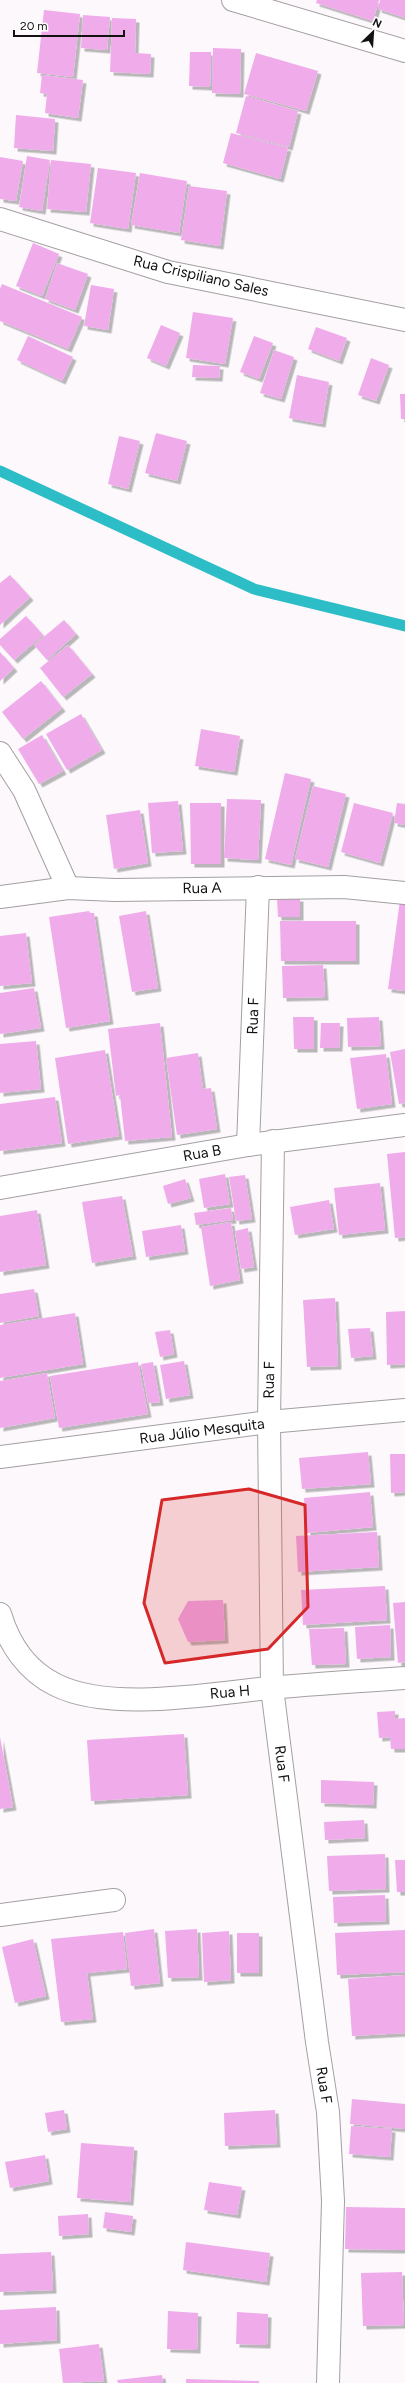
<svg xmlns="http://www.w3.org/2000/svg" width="405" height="2383" viewBox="0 0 405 2383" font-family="Figtree,sans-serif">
	<defs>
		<filter id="shadow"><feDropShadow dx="3.5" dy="3.5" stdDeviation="0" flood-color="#0004"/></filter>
	</defs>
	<rect width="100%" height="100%" fill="#fcf8fc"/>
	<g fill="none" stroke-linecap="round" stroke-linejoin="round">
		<!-- stream -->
		<path stroke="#2cbdc6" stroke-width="11" d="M0,471l254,118 151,37"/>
	</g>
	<!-- building -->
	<g fill="#f0abeb" filter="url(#shadow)">
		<path d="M317,0h62l-6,21 -57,-18z"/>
		<path d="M380,0h25v18l-27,-9z"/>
		<path d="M44,10l36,4 -7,63 -36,-4z"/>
		<path d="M83,15l27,2 -3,33 -26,-2z"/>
		<path d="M112,18l24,1 -1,34 16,1 -1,20 -40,-2z"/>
		<path d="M213,48l28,1 -1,45 -28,-1z"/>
		<path d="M190,52h21l-1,35 -21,-1z"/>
		<path d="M256,53l62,18 -12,40 -62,-17z"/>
		<path d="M42,75l41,5 -5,38 -33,-5 2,-19 -7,-1z"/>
		<path d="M246,96l52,15 -9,36 -53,-14z"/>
		<path d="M16,115l39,4 -2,32 -39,-3z"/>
		<path d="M231,133l57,15 -8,31 -57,-16z"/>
		<path d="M27,156l23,4 -8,51 -23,-4z"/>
		<path d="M0,157l23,4 -7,40 -16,-2z"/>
		<path d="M51,160l40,4 -5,48 -39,-3z"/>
		<path d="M98,168l38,5 -8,56 -38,-6z"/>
		<path d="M140,173l47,8 -8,52 -48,-8z"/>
		<path d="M189,186l38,5 -7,55 -39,-6z"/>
		<path d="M33,243l26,11 -17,42 -26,-10z"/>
		<path d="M57,263l31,11 -13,36 -30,-11z"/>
		<path d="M2,284l80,33 -14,32 -68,-28v-32z"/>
		<path d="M91,285l23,4 -6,41 -24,-4z"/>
		<path d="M193,312l40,6 -8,46 -39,-6z"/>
		<path d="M161,325l19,8 -14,33 -19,-8z"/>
		<path d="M316,327l31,11 -8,23 -31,-12z"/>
		<path d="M28,336l45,21 -11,24 -45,-21z"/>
		<path d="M254,336l19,7 -14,36 -19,-7z"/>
		<path d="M274,350l20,7 -13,42 -21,-6z"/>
		<path d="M371,358l18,7 -13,36 -18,-6z"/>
		<path d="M193,365l27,1 -1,12 -27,-1z"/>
		<path d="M297,375l32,7 -7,42 -33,-6z"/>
		<path d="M400,394h5v25h-4z"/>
		<path d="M156,433l31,8 -10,40 -32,-8z"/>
		<path d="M119,436l21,5 -12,48 -20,-5z"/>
		<path d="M10,575l20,22 -30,28v-42z"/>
		<path d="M26,616l17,19 -29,25 -14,-15v-6z"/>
		<path d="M64,620l12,14 -29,26 -13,-15z"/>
		<path d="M68,645l24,29 -29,23 -23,-29z"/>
		<path d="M0,652l14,16 -14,13z"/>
		<path d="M41,681l21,27 -39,31 -21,-27z"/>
		<path d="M81,714l21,36 -35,20 -21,-36z"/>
		<path d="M201,729l39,7 -6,36 -39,-6z"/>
		<path d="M42,735l21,36 -24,13 -21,-35z"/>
		<path d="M285,773l26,6 -20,86 -26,-6z"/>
		<path d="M313,786l33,8 -18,73 -33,-8z"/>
		<path d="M227,799l34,1 -3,60 -34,-2z"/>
		<path d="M178,801l5,50 -31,2 -4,-50z"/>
		<path d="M190,803h31v61h-30z"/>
		<path d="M354,803l39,10 -13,50 -39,-11z"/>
		<path d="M397,803l8,1v21l-11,-2z"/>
		<path d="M140,810l8,53 -34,6 -8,-54z"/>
		<path d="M277,898h23v19h-22z"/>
		<path d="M400,900l5,1v90l-17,-2z"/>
		<path d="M89,911l1,2h4l16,108 -44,7 -17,-111z"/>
		<path d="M146,911l12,77 -26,4 -13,-76z"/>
		<path d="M280,921h76v40h-75z"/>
		<path d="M26,933l6,50 -32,3v-50z"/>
		<path d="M323,965l2,32 -42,1 -1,-32z"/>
		<path d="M34,988l7,40 -41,6v-41z"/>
		<path d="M293,1017h21v32h-20z"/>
		<path d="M379,1017l2,29 -33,1 -1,-29z"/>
		<path d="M160,1023l12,114 -47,4 -5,-46 -4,1 -8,-67z"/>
		<path d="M321,1023h19l-1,25h-19z"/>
		<path d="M36,1041l5,48 -41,4v-49z"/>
		<path d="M405,1049v54l-6,1 -9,-52z"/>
		<path d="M105,1050l14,86 -51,8 -13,-86z"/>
		<path d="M198,1053l5,36 8,-1 6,41 -40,6 -11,-77z"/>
		<path d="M386,1054l6,50 -35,5 -7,-51z"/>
		<path d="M55,1097l7,46 -62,8v-47z"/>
		<path d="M405,1152v85l-10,1 -8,-84z"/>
		<path d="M225,1174l5,30 -26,4 -5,-29z"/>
		<path d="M245,1175l7,44 -16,2 -7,-44z"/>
		<path d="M185,1179l6,19 -23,6 -5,-18z"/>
		<path d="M380,1183l5,47 -46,5 -5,-47z"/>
		<path d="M122,1196l11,60 -41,7 -10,-61z"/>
		<path d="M329,1200l5,29 -39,6 -5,-28z"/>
		<path d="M231,1208l2,12 -37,5 -2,-12z"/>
		<path d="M37,1210l9,55 -46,7v-56z"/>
		<path d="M231,1222l9,58 -30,6 -9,-59z"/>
		<path d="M181,1225l4,26 -39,6 -4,-26z"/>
		<path d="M248,1228l6,39 -13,2 -6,-38z"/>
		<path d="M34,1289l5,27 -39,7v-29z"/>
		<path d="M335,1298l3,68 -31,1 -4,-67z"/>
		<path d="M405,1311v53l-18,1 -1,-53z"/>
		<path d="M75,1313l8,51 -83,14v-53z"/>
		<path d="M370,1328l3,28 -22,2 -3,-29z"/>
		<path d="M170,1330l4,24 -14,3 -5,-25z"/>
		<path d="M184,1361l6,34 -24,4 -6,-34z"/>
		<path d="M138,1362l10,52 -89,14 -9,-52z"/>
		<path d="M153,1362l7,40 -12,1 -7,-39z"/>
		<path d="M47,1373l8,45 -55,10v-47z"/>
		<path d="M368,1452l3,32 -69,5 -3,-31z"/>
		<path d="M390,1454h15v38l-14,1z"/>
		<path d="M370,1492l3,35 -66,6 -3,-35z"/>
		<path d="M377,1532l2,35 -81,5 -2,-36z"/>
		<path d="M385,1586l2,34 -84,5 -2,-35z"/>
		<path d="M223,1600l2,40 -37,2 -10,-23 10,-18z"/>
		<path d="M405,1602v60l-7,1 -5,-60z"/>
		<path d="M390,1625l1,32 -34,2 -2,-32z"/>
		<path d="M344,1628l2,36 -34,1 -3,-36z"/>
		<path d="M395,1711v8l10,-1v31h-14l-1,-12 -11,1 -2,-26z"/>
		<path d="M184,1734l4,61 -97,6 -4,-61z"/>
		<path d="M0,1737l13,70 -13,2z"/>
		<path d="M321,1780l53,2 -1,23 -52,-2z"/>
		<path d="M364,1820l1,18 -40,2 -1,-18z"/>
		<path d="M385,1854l1,35 -57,2 -2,-35z"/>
		<path d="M395,1860h10v32h-8z"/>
		<path d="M385,1895l1,26 -52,2 -1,-26z"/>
		<path d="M154,1929l6,54 -29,3 -6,-53z"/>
		<path d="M197,1929l2,48 -31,1 -3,-47z"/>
		<path d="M405,1930v42l-68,3 -2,-42z"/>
		<path d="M229,1931l2,49 -27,2 -2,-49z"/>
		<path d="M123,1932l4,37 -40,4 6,46 -32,3 -10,-83z"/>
		<rect x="237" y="1933" width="22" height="40"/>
		<path d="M33,1939l13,57 -31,7 -13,-56z"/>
		<path d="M405,1975v58l-53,3 -4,-57z"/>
		<path d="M352,2099l53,5v25l-55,-5z"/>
		<path d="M64,2110l3,19 -19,3 -3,-19z"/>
		<path d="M275,2110l2,34 -52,2 -1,-33z"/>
		<path d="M351,2126l41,3 -2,28 -41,-3z"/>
		<path d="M81,2143l53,4 -4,55 -53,-4z"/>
		<path d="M45,2155l4,26 -39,7 -5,-26z"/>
		<path d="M209,2182l33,5 -5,28 -33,-5z"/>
		<path d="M346,2207l59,1v42l-60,-1z"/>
		<path d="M105,2212l28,4 -2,16 -28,-4z"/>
		<path d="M88,2214l1,20 -30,2 -1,-20z"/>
		<path d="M186,2242l84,11 -4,29 -83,-12z"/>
		<path d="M51,2252l2,38 -53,2v-38z"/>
		<path d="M402,2272l2,53 -41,1 -2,-53z"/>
		<path d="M56,2307l1,33 -57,4v-34z"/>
		<path d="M168,2311l30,2 -1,37 -30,-1z"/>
		<path d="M237,2312l31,2 -1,31 -31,-1z"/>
		<path d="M99,2344l5,37 -41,2 -4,-34z"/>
		<path d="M162,2375l1,8h-45l-1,-3z"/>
		<path d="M186,2379l73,2v2h-73z"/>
	</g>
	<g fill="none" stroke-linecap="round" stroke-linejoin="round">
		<defs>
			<g id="minor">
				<path d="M233,0l172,51"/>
				<path d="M0,219l168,53 237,48"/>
				<path d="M0,753l24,37 44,98"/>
				<path d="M0,897l68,-9 47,2 229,-3 61,6"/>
				<path d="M273,1141l-4,281 3,266 45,354 11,70 5,89 -5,182"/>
				<path d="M248,1145l10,-258"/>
				<path d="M0,1188l248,-43 157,-20"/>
				<path d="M0,1614c9,30 27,57 56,71 54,27 153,9 213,3 45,-4 91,-7 136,-10"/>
				<path d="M0,1915l114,-15"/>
			</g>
			<path id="tertiary" d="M0,1457l269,-35 136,-12"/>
		</defs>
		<!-- minor casing -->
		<use href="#minor" stroke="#a39fa3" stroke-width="24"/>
		<!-- tertiary casing -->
		<use href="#tertiary" stroke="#a39fa3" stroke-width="24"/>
		<!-- minor -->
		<use href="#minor" stroke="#fff" stroke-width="22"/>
		<!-- tertiary -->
		<use href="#tertiary" stroke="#fff" stroke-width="22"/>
	</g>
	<!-- marked area -->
	<path fill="#d62828" fill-opacity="0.2" stroke="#d62828" stroke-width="3" stroke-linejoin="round" d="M249,1489l56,16 3,102 -40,42 -103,14 -21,-60 18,-103z"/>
	<g text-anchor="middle" stroke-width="3" stroke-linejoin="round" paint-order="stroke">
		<!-- street labels -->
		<g font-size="15" fill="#131213" stroke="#fff">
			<text transform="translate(201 276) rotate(13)" y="5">Rua Crispiliano Sales</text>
			<text transform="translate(202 888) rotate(-1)" y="5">Rua A</text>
			<text transform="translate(253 1016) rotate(-88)" y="5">Rua F</text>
			<text transform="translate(202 1153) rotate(-10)" y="5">Rua B</text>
			<text transform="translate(269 1380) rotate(-89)" y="5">Rua F</text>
			<text transform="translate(202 1431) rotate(-7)" y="5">Rua Júlio Mesquita</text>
			<text transform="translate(230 1692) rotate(-5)" y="5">Rua H</text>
			<text transform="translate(282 1764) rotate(83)" y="5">Rua F</text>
			<text transform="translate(324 2085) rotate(81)" y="5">Rua F</text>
		</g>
	</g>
	<!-- north arrow -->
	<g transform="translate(373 32) rotate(25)" stroke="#ffffff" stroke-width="3" paint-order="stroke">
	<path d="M0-3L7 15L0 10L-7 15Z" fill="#131213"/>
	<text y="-6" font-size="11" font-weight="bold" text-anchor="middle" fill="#131213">N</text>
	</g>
	<!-- scale -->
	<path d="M14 30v6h110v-6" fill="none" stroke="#131213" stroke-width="2"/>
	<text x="20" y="30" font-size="12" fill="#131213" stroke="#ffffff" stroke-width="3" paint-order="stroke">20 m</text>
</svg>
